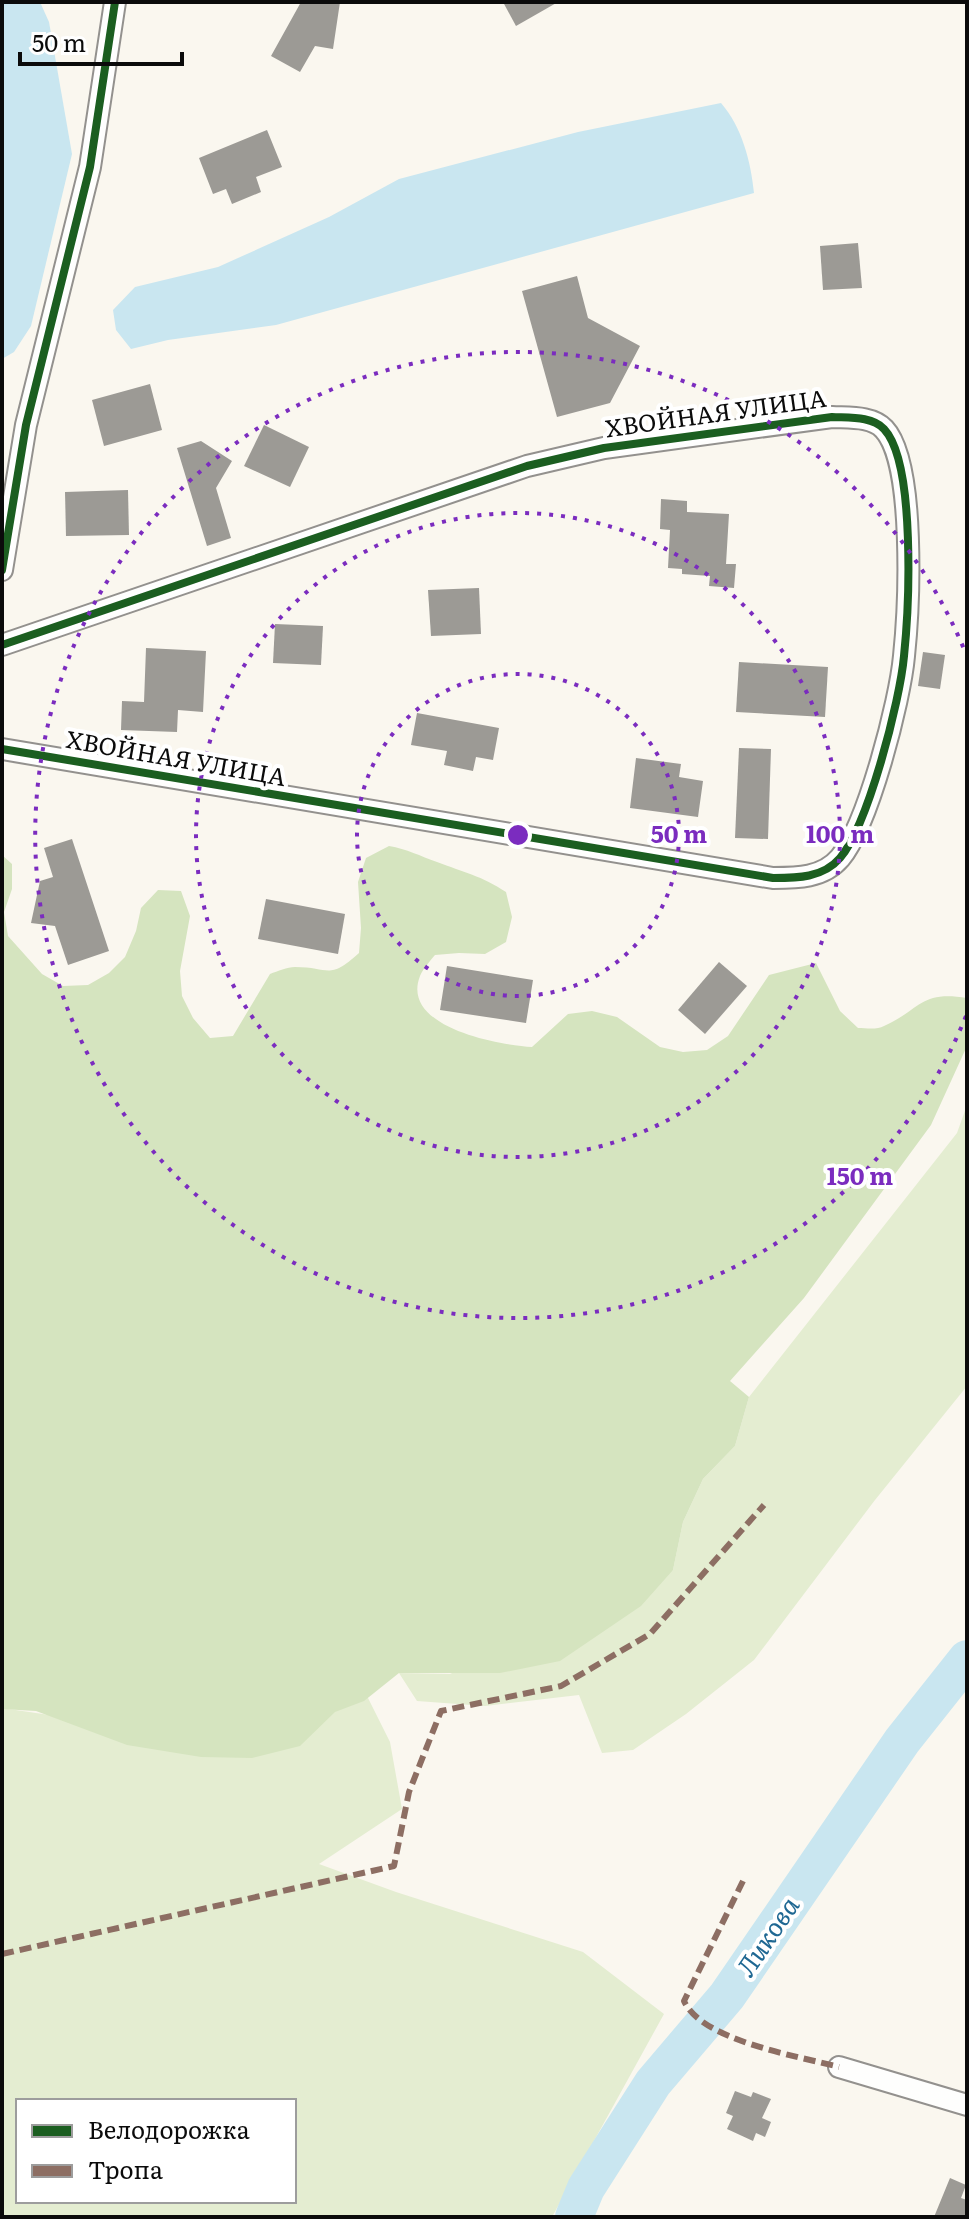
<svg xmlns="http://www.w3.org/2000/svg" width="969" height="2219" viewBox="0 0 969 2219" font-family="Literata,serif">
	<rect width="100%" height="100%" fill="#faf7ef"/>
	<!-- green -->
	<g fill="#e4edd1" fill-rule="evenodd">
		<path d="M967,1105v281l-92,114 -121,160 -68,54 -53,36 -31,3 -23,-58 -94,11 -68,-5 -18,-28 51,1 223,-104 10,-48 20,-43 32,-33 14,-49 208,-264z"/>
		<path d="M366,1694l24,48 12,67 -83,55 77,28 187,60 81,62 -112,203h-550v-509l244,36zM18,2101h276v100h-276z"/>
	</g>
	<!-- forest -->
	<path fill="#d5e4bf" d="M389,846c18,3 31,10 48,16 26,10 45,14 69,30l6,25 -6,25 -21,12 -26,-1 -24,2c-5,6 -12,14 -15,21 -20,51 78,69 112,71l36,-33 24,-3 25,6 43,30 23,5 24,-2 21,-14 41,-61 47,-12 24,48 18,17c8,0 19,2 26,-2 36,-16 36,-36 83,-28v48l-36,79 -127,173 -74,83 19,16 -14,49 -32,33 -20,43 -10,48 -32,36 -81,55 -60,12h-101l-35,28 -29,11 -35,34 -48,12 -51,-1 -74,-12 -91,-34 -34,-2v-854l10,9v25l-8,23 4,24 34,38 21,12 25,-1 21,-12 16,-16 11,-26 5,-23 17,-18 23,1 9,25 -10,55 2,25 11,22 17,20 23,-2 37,-62c8,-3 17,-7 25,-7 35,0 33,14 64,-14l2,-25 -3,-46 8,-24z"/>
	<!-- water -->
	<g fill="#c9e6f0">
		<path d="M2,2h38l9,20 23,132 -41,172 -17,26 -12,7z"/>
		<path d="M721,103c21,24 30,59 33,90l-478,132 -108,15 -37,9 -15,-19 -3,-20 22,-23 83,-20 111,-50 70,-38 179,-47z"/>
	</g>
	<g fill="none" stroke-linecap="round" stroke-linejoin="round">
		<!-- river -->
		<path stroke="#c9e6f0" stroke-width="38" d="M574,2217l12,-29 67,-105 74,-87 175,-255 65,-82"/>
	</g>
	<!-- building -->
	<g fill="#9c9a95">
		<path d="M301,2h39l-7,47 -18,-3 -15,26 -29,-16z"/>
		<path d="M503,2h55l-42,24z"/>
		<path d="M267,130l15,37 -26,10 5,15 -29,12 -6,-15 -13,5 -14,-36z"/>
		<path d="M858,243l4,45 -39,2 -3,-44z"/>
		<path d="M577,276l11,42 52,28 -30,57 -53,14 -35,-126z"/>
		<path d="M150,384l12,46 -58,16 -12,-46z"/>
		<path d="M264,425l45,22 -19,40 -46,-21z"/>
		<path d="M201,441l31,20 -16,27 15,50 -24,8 -30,-98z"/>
		<path d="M128,490l1,45 -63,1 -1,-44z"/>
		<path d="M661,499l26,2v11l42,2 -3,50h10l-2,24 -25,-2 1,-10 -28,-2v-5l-14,-1 2,-38 -10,-1z"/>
		<path d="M479,588l2,46 -50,2 -3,-46z"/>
		<path d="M275,624l48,2 -2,39 -48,-2z"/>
		<path d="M146,648l60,3 -3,61 -25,-2 -1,22 -56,-2 1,-29 22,1z"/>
		<path d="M923,652l22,3 -5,34 -22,-3z"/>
		<path d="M739,662l89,5 -3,50 -89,-5z"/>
		<path d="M417,713l82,15 -6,32 -17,-3 -3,14 -29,-6 3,-14 -36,-6z"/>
		<path d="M739,748l32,1 -3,90 -33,-1z"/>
		<path d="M636,758l45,6 -2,13 24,4 -5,36 -68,-9z"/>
		<path d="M72,839l37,112 -41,14 -13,-39 -24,-3 9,-42 13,-4 -9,-29z"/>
		<path d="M266,899l79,15 -7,40 -80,-15z"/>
		<path d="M719,962l28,24 -42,48 -27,-24z"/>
		<path d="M447,966l86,14 -7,43 -86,-13z"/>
		<path d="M735,2091l16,6 2,-5 18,7 -9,19 9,4 -6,15 -9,-4 -3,8 -26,-12 6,-13 -7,-3z"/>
		<path d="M950,2178l16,7 -5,13 6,2v17h-33z"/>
	</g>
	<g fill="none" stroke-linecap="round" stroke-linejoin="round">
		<defs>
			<g id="minor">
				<path d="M2,570l24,-145 64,-258 25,-165"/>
				<path d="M2,645l525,-179 77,-18 228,-31c17,1 40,-1 52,12 32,34 25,179 20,227 -4,45 -36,169 -64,202 -17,20 -43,20 -67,20l-771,-129"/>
				<path d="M839,2067l128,38"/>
			</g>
		</defs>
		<!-- minor casing -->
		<use href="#minor" stroke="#93918e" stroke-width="24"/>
		<!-- minor -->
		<use href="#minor" stroke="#fefefd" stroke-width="20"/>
		<!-- quiet -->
		<g stroke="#8d6e63" stroke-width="6" stroke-dasharray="12 6" stroke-linecap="butt">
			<path d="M743,1881l-59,120c18,40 114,55 155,66"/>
			<path d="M2,1954l392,-88 15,-74 32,-81 120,-25 89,-52 114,-129"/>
		</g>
		<defs>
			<g id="cycleway">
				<path d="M2,570l24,-145 64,-258 25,-165"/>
				<path d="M2,645l525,-179 77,-18 228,-31c17,1 40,-1 52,12 32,34 25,179 20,227 -4,45 -36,169 -64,202 -17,20 -43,20 -67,20l-771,-129"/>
			</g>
		</defs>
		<!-- cycleway casing -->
		<use href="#cycleway" stroke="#fff" stroke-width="13"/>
		<!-- cycleway -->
		<use href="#cycleway" stroke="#1b5e20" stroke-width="8"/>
	</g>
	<!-- distance rings -->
	<g fill="none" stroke="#7b2cbf" stroke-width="4" stroke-dasharray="4 8">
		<circle cx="518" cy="835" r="161"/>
		<circle cx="518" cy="835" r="322"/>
		<path d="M966 1016A483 483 0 1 1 966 654"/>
	</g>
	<g text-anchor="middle" stroke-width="8" stroke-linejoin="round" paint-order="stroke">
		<!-- street labels -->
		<g font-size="24" fill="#0b0b0b" stroke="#fff">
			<text transform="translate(716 414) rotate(-8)" y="8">ХВОЙНАЯ УЛИЦА</text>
			<text transform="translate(176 759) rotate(10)" y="8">ХВОЙНАЯ УЛИЦА</text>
		</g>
		<!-- water labels -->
		<g font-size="26" font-style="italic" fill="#1f6893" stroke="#fff">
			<text transform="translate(768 1937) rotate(-56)" y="9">Ликова</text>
		</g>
	</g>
	<circle cx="518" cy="835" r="12" fill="#7b2cbf" stroke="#fff" stroke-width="4"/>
	<g font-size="24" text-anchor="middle" font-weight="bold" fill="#7b2cbf" stroke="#fff" stroke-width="8" stroke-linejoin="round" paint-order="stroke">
		<text x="679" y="843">50 m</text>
		<text x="840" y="843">100 m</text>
		<text x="860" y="1185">150 m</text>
	</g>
	<!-- border -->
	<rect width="969" height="2219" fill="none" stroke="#0b0b0b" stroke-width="8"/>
	<!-- legend -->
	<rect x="16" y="2099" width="280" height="104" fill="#ffffff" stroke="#9d9d9d" stroke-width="2"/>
	<rect x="32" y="2125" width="40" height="12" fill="#1b5e20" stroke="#9d9d9d" stroke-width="2"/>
	<text x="88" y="2139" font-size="24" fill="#0b0b0b">Велодорожка</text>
	<rect x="32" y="2165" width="40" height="12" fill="#8d6e63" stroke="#9d9d9d" stroke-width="2"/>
	<text x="88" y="2179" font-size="24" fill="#0b0b0b">Тропа</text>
	<!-- scale -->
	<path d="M20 52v12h162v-12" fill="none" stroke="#0b0b0b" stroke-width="4"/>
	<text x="32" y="52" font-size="24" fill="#0b0b0b" stroke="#ffffff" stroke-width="6" paint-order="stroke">50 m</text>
</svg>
